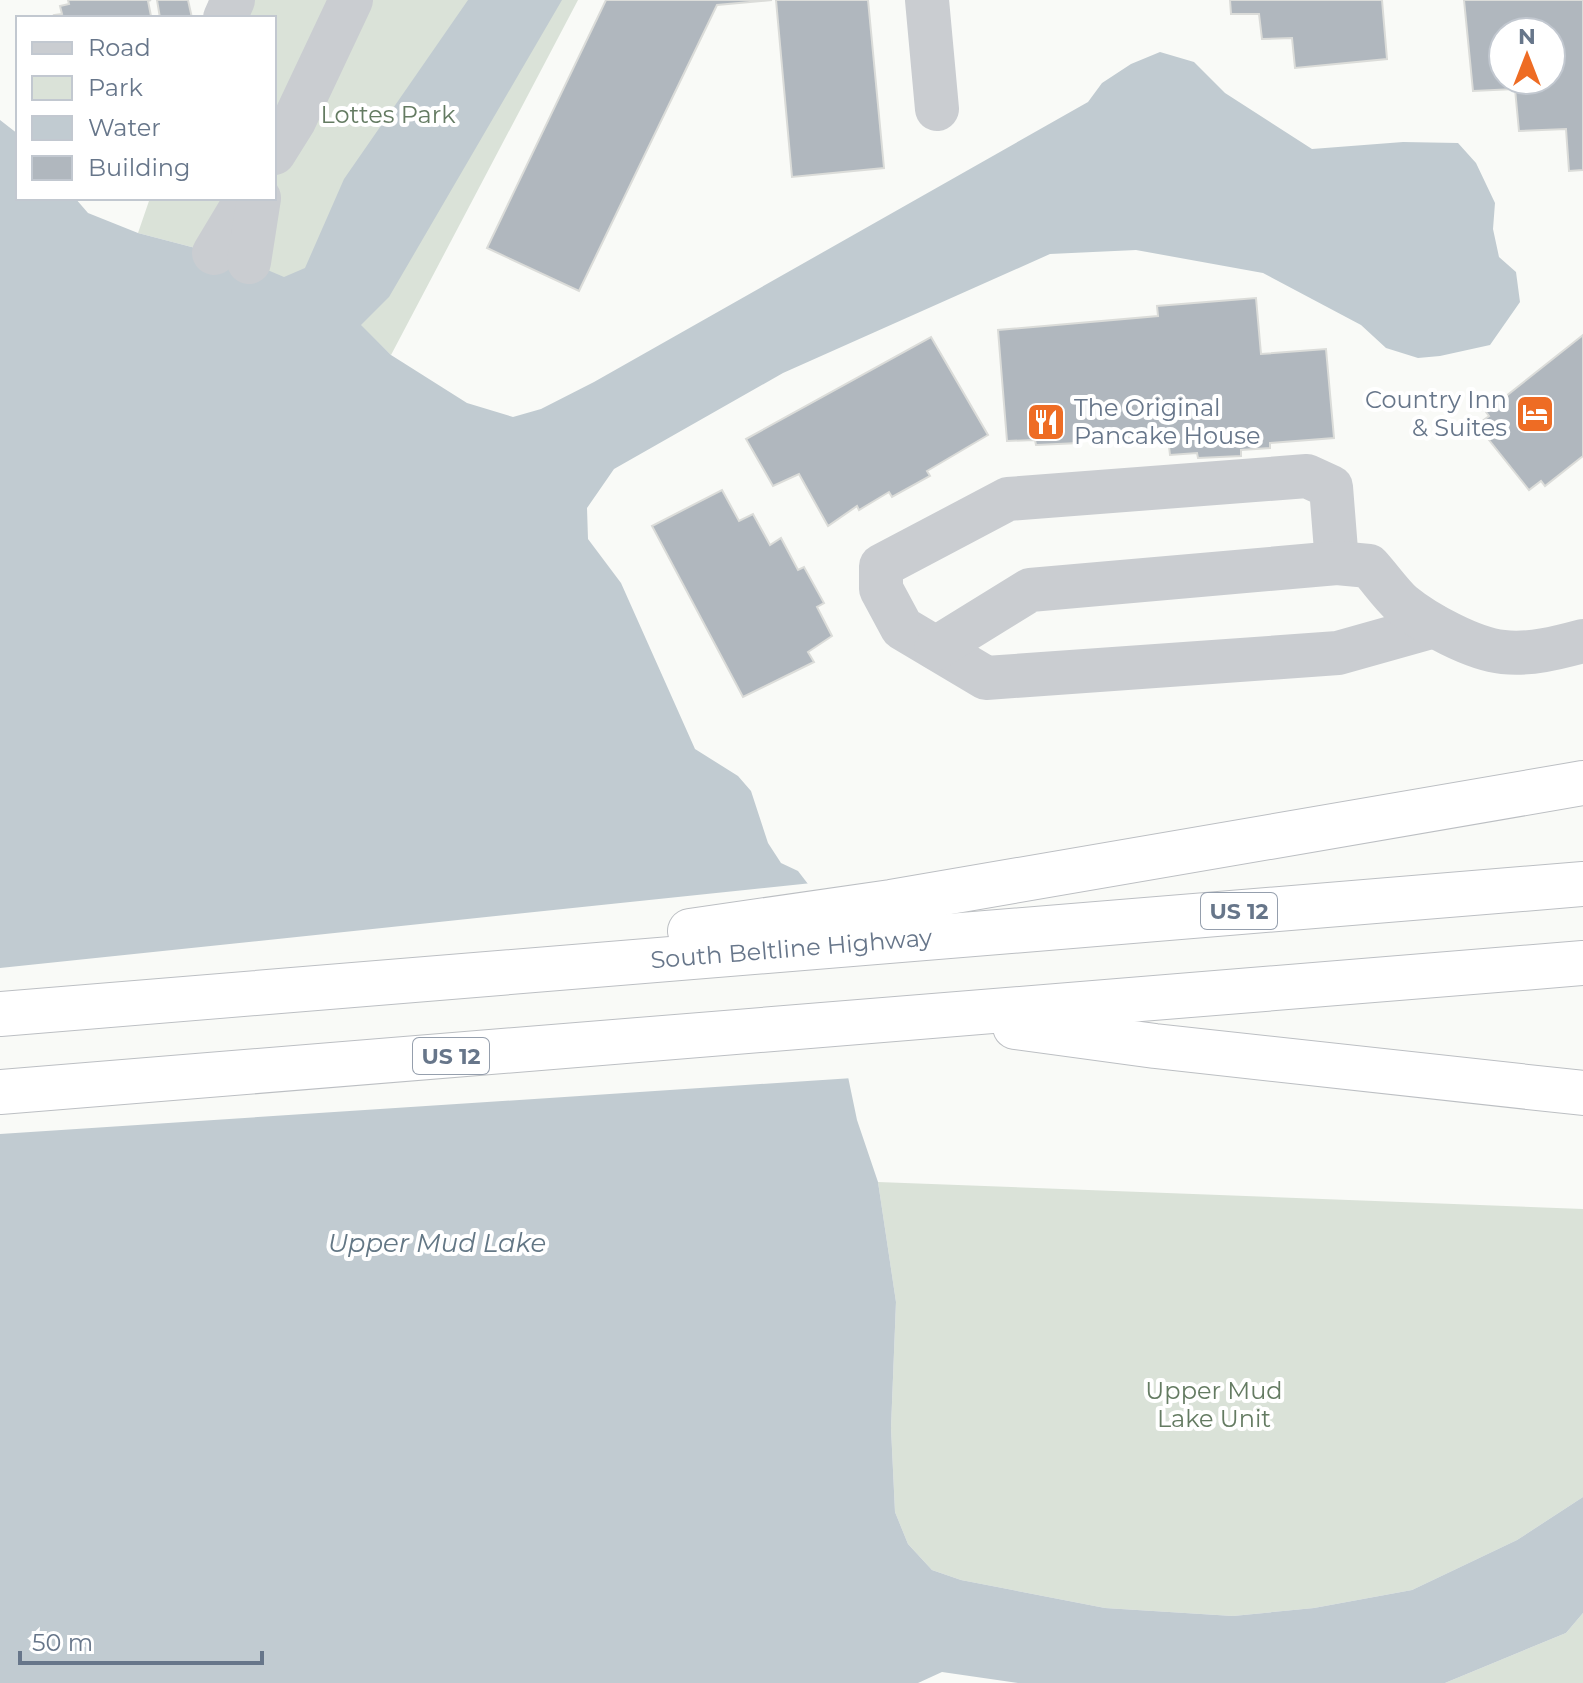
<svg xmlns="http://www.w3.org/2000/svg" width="1583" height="1683" viewBox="0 0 1583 1683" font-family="Montserrat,sans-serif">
	<rect width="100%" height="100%" fill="#f9faf7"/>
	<!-- green -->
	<g fill="#dae2d8">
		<path d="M209,0h369l-187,355 -31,-30 -111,-63 -111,-29 12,-35h124v-180h-69z"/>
		<path d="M878,1182l705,27v288l-66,43 -105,50 -98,18 -81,8 -128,-8 -144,-28 -29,-10 -24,-26 -13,-32 -4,-84 5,-126z"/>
		<path d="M1583,1613v70h-138l121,-50z"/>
	</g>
	<!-- water -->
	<path fill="#c1cbd1" d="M468,0h94l-173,297 -28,28 30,30 76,48 46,14 28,-8 53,-27 494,-280 14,-19 29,-19 29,-12 34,10 31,31 87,56 91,-7 55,1 18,20 19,40 -2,26 6,28 17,15 4,30 -30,43 -50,11 -22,2 -32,-10 -25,-23 -98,-52 -127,-23 -86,4 -267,119 -169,96 -27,39 1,31 33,44 74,166 43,27 13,15 17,52 13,20 17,8 10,13 49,236 21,62 18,120 -5,126 4,84 13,32 24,26 29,10 144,28 128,8 81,-8 98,-18 105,-50 66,-43v116l-17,20 -121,50h-427l-76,-11 -24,11h-918v-1563l18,14v64h57l13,15 50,20 111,29 35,15 21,-9 39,-89z"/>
	<!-- pier -->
	<path fill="#f9faf7" d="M812,883l41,195 -853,56v-166z"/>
	<!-- building -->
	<g fill="#b0b7be" stroke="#dbdcd9" stroke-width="2" fill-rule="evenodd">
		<path d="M68,0h83l-3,1 3,15 -96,2 -1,-3 8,-1 -2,-8 9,-2z"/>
		<path d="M157,0h31l4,18h-32z"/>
		<path d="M606,0h166l-55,5 -138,286 -92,-43z"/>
		<path d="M776,0h92l16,168 -92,9z"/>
		<path d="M1230,0h152l5,59 -92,9 -3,-30 -30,1 -3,-25h-28z"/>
		<path d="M1464,0h119v170l-14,1 -3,-42 -47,2 -4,-42 -42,2zM1503,32h48v48h-48z"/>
		<path d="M1256,298l5,56 65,-5 8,89 -64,5v5l-29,2v6l-43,2 -1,-5 -27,2 -3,-26 -23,1 1,7 -43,4v-6l-24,1 1,7 -43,2 -1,-5 -28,1 -9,-111 160,-14 -1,-10z"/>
		<path d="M1583,335v121l-38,30 -4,-5 -12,9 -52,-65 12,-9 -3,-4z"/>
		<path d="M931,337l57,98 -61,36 3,5 -38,21 -3,-5 -30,18 -2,-4 -29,20 -29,-52 -26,12 -27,-47z"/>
		<path d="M722,490l17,31 14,-7 17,31 11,-7 17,32 6,-3 20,36 -7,4 15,29 -24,16 6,10 -71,35 -91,-171z"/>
	</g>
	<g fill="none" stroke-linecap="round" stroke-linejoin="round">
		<defs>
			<g id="highway">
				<path d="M690,931l201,-29 692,-119"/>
				<path id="s1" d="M0,1014l1583,-130"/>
				<path d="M1015,1027l140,19 428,47"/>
				<path d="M0,1092l1583,-129"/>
			</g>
		</defs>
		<!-- highway casing -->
		<use href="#highway" stroke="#bcbfc3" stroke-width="46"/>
		<!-- minor -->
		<g stroke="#cacdd1" stroke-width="44">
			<path d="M927,0l10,109"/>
			<path d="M225,18l8,-18"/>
			<path d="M274,153l20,-32 57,-121"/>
			<path d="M214,253l33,-55"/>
			<path d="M249,262l10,-64"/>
			<path d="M1337,563l-6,-76 -24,-11 -299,23 -127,67v23l21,39 84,50 352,-25 96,-27"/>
			<path d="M936,648l94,-58 307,-27 32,3c11,12 21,27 33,38 23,19 71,45 101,48 27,3 54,-4 80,-11"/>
		</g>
		<!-- highway -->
		<use href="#highway" stroke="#fff" stroke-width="44"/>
	</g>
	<!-- icons -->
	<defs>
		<symbol id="hotel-square" viewBox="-11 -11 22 22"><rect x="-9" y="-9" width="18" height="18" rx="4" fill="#ee6c24" stroke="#fff"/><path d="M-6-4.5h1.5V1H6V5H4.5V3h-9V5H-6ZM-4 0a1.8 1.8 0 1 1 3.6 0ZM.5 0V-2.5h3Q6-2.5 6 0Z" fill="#fff"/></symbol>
		<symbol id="restaurant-square" viewBox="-11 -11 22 22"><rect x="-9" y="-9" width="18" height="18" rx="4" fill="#ee6c24" stroke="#fff"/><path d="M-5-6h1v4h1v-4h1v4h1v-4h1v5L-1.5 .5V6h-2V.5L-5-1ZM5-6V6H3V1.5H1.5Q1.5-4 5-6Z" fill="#fff"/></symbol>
	</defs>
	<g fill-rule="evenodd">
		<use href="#hotel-square" x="1513" y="392" width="44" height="44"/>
		<use href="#restaurant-square" x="1024" y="400" width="44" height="44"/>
	</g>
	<g text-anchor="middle" stroke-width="8" stroke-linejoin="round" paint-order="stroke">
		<!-- shield labels -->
		<g fill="#fff" stroke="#959fad" stroke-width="2">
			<rect x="1201" y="893" width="76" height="36" rx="6"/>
			<rect x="413" y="1038" width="76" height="36" rx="6"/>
		</g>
		<g font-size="22" font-weight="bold" fill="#67768a">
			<text x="1239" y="919">US 12</text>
			<text x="451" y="1064">US 12</text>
		</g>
		<!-- park labels -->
		<g font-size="24" fill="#647b62" stroke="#fff">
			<text x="388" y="123">Lottes Park</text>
			<text x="1214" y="1399">Upper Mud<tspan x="1214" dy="28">Lake Unit</tspan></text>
		</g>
		<!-- poi labels -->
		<g font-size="24" fill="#67768a" stroke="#fff" text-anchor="end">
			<text x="1507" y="408">Country Inn<tspan x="1507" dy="28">&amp; Suites</tspan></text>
			<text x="1074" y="416" text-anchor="start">The Original<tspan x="1074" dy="28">Pancake House</tspan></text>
		</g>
		<!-- street labels -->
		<g font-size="24" fill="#67768a" stroke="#fff">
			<text dy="8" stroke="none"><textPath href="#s1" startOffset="794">South Beltline Highway</textPath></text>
		</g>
		<!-- water labels -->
		<g font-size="26" font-style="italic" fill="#637785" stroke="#fff">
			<text x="437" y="1252">Upper Mud Lake</text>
		</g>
	</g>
	<!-- legend -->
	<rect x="16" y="16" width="260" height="184" fill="#ffffff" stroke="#c2c8d0" stroke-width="2"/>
	<rect x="32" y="42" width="40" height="12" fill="#cacdd1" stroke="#c2c8d0" stroke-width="2"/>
	<text x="88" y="56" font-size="24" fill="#67768a">Road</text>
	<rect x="32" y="76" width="40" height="24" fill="#dae2d8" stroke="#c2c8d0" stroke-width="2"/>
	<text x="88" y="96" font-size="24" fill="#67768a">Park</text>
	<rect x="32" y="116" width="40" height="24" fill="#c1cbd1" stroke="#c2c8d0" stroke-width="2"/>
	<text x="88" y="136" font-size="24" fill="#67768a">Water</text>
	<rect x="32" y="156" width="40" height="24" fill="#b0b7be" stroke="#c2c8d0" stroke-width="2"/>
	<text x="88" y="176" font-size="24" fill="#67768a">Building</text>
	<!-- north arrow -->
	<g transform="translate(1527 56)"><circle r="38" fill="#ffffff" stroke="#c2c8d0" stroke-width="2"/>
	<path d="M0-6L14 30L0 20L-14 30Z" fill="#ee6c24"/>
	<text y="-12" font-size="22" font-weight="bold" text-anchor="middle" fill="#67768a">N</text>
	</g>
	<!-- scale -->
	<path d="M20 1651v12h242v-12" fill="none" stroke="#67768a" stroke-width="4"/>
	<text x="32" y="1651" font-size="24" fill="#67768a" stroke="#ffffff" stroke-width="6" paint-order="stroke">50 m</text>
</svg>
